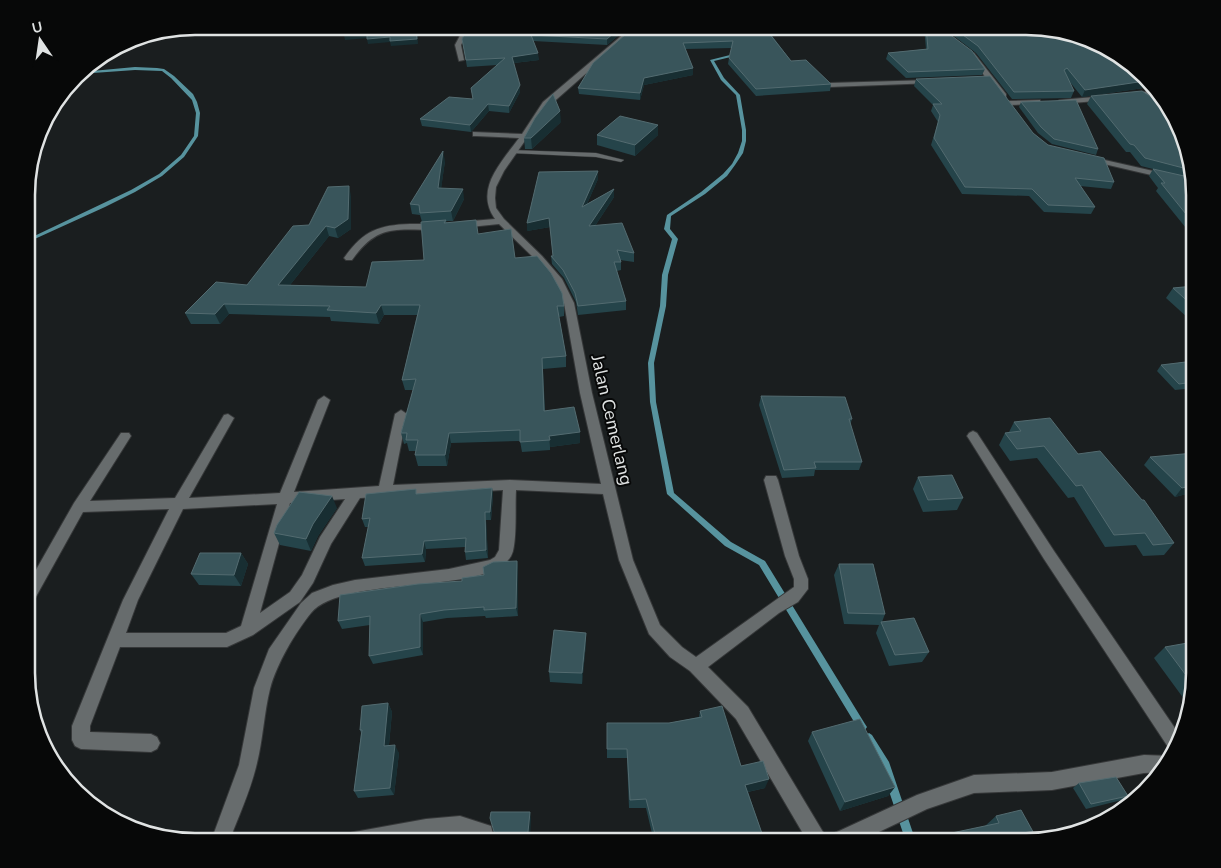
<svg xmlns="http://www.w3.org/2000/svg" width="1221" height="868" viewBox="0 0 1221 868" font-family="'Nunito Sans',sans-serif">
	<rect width="100%" height="100%" fill="#1a1e1f"/>
	<g fill="none" stroke-linecap="round" stroke-linejoin="round">
		<!-- stream -->
		<g fill="#57939e" fill-rule="evenodd">
			<path d="M738,53h1v2l-25,6 10,17 16,17 6,35v11l-3,12 -8,12 -8,11 -22,18 -34,22 -1,13 8,10 -10,36 -2,31 -12,57 2,39 18,91 57,49 34,19 100,163 2,3 -2,3 -3,2 -3,-2 -100,-165 -34,-19 -58,-52 -17,-92 -2,-39 12,-57 2,-31 10,-36 -8,-10 3,-14 34,-23 22,-18 9,-10 6,-11 4,-12v-11l-6,-35 -15,-15 -11,-20z"/>
			<path d="M135,67l22,1 7,1 10,7 19,18 4,8 3,11 -2,23 -14,21 -22,19 -27,16 -30,15 -77,35v-3l103,-49 28,-16 22,-19 13,-19 2,-23 -4,-13 -21,-22 -9,-7 -27,-1 -56,4 2,-2z"/>
			<path d="M869,733l3,2 17,27 27,80h-10l-26,-78 -16,-26 2,-3z"/>
		</g>
		<defs>
			<path id="service" d="M512,150l84,3 28,7 -3,2 -25,-5 -86,-4v-2z"/>
			<g id="minor">
				<path d="M472,26h19l-23,5 -7,14 3,15 -5,1 -4,-16 9,-17z"/>
				<path d="M633,26h7l-91,80 -45,65 -8,16 -1,11 1,10 8,11 38,37 20,23 12,24 18,90 41,167 27,65 22,22 14,10 98,-70v-8l-9,-23 -21,-76 2,-4h10l2,4 21,76 9,23v10l-10,13 -19,11 -71,54 40,40 78,130 91,-42 57,-20 78,-3 92,-17 27,1 -9,16 -18,1 -92,17 -78,3 -47,16 -69,33h-50l-72,-123 -46,-48 -20,-14 -21,-23 -30,-74 -16,-66 -87,-4c-1,17 1,45 -3,61 -12,47 -167,21 -202,62 -16,20 -34,50 -41,76 -6,24 -7,50 -13,74 -6,26 -18,53 -28,78h-18l28,-76 15,-77 15,-39 32,-46 11,-10 21,-8 22,-5 94,-11 41,-9 5,-3 4,-7 4,-60 -143,8 -29,46 -18,39 -13,19 -47,33 -26,12h-107l-30,79v6l61,2 6,3 3,6 -3,6 -6,3 -70,-3 -6,-3 -3,-6v-14l51,-126 46,-91 -86,3 -50,90 -5,2v-20l46,-81 47,-70h8l2,3 -41,65 85,-3 49,-83 4,-1 6,4 -45,80 91,-5 38,-93 6,-4 6,4 -36,92 85,-6 16,-72 6,-4 6,4 -14,71 117,-5 91,4 -21,-91 -16,-90 -11,-21 -17,-22 -37,-36 -39,4 -5,-3 5,-3 35,-3c-21,-30 6,-56 24,-81l-43,-2h-3v-4l49,2 21,-32zM345,499l-25,38 -18,38 -12,17 -30,21 30,-110zM277,504l-36,122 -15,7h-100l12,-33 45,-91z"/>
				<path d="M970,53h4l32,41v4h-6l-31,-44z"/>
				<path d="M931,80l2,1v2l-104,4 -4,-2 4,-2z"/>
				<path d="M1153,90l3,4 -26,4 -4,-2z"/>
				<path d="M1105,96h3v4l-48,4 -4,-2 4,-2z"/>
				<path d="M1040,100v4h-3l-29,1 -4,-2 4,-2z"/>
				<path d="M1087,156l106,24 1,5 -107,-25z"/>
				<path d="M410,224h27l5,3 -5,3c-40,0 -59,-7 -85,30h-6l-2,-2c19,-27 34,-33 66,-34z"/>
				<path d="M973,431l4,2 77,118 127,186 -9,16 -128,-194 -75,-120 -2,-3 2,-3z"/>
				<path d="M460,816l31,10 4,16h-19v-2l-16,-6 -57,7h-58l2,-7 7,-2 72,-13z"/>
			</g>
		</defs>
		<!-- service casing -->
		<use href="#service" stroke="#363839" stroke-width="1"/>
		<!-- minor casing -->
		<use href="#minor" stroke="#363839" stroke-width="2"/>
		<!-- service -->
		<use href="#service" fill="#676c6d" fill-rule="evenodd"/>
		<!-- minor -->
		<use href="#minor" fill="#676c6d" fill-rule="evenodd"/>
	</g>
	<!-- wall -->
	<g fill="#25444a">
		<path d="M469,26h156v4l-18,15 -74,-4 6,19 -25,3 6,29 -11,21 -20,-2 -18,21 -49,-6 -2,-7 53,-20 -2,-11 26,-23 -30,2 -5,-28z"/>
		<path d="M635,26h167l-1,6 -31,1 21,28 40,23 -1,7 -74,5 -28,-32 1,-6 3,-10 -47,1 8,19v7l-49,10 -4,15 -61,-6 -1,-6z"/>
		<path d="M847,27h52l-49,2z"/>
		<path d="M924,27h16l45,42 -3,6 -76,3 -20,-19 2,-6 38,-4z"/>
		<path d="M942,27h95l92,34 21,26 -68,10 -13,-16 5,10 -3,7 -59,1 -36,-46z"/>
		<path d="M916,79l117,54 15,12 66,37 -3,7 -31,-3 15,21 -4,7 -47,-2 -15,-16 -67,-2 -31,-49 7,-23 -7,-11 2,-6 -19,-19z"/>
		<path d="M1091,96l86,24 17,64v49h-4l-34,-42 2,-3 -9,-12 4,-7 -12,-3 -11,-14h-4l-39,-48z"/>
		<path d="M1021,102l77,47 -2,6 -44,-11 -14,-11 -19,-26z"/>
		<path d="M561,122l-29,27h-7l-1,-11z"/>
		<path d="M658,125v10l-23,21 -38,-11v-10z"/>
		<path d="M445,161l-4,27 23,11 -11,22h-7l1,2 31,11 37,24 49,48v10l-5,1 7,39v11l-23,2 2,42 35,32 -30,4v3l-28,2 -2,-11 -69,2 -4,23h-29l-3,-11 1,-4h-7l-2,-8 -3,1 -3,-11 12,-43h-8l-3,-10 15,-65h-33l-5,9 -48,-3 -1,-4 -101,-3 -9,10h-29l-6,-11 62,-28 62,-60 42,-29v33l-13,9 -9,-2 -39,49 76,2 58,-27 -2,-38 -2,-7 -8,-1 -2,-10z"/>
		<path d="M598,179l-11,25 27,-15v8l-19,29 39,27v9l-14,-2 1,2v8l-4,1 9,30v9l-48,5 -2,-13 -12,-24 -12,-14 -1,-8h2l-3,-29 -23,4z"/>
		<path d="M1194,286v31l-6,1 -22,-20 7,-10z"/>
		<path d="M1194,361v27l-19,2 -18,-19 4,-6z"/>
		<path d="M761,396l91,23 -2,6 12,37 -3,8h-44l-1,6 -32,2 -23,-73z"/>
		<path d="M1014,422l64,32 96,89 -10,12 -21,1 -7,-11 -31,2 -31,-50 -6,1 -31,-40 -27,3 -11,-16 6,-12 4,-1z"/>
		<path d="M1150,457l44,35 -19,5 -31,-32z"/>
		<path d="M918,477l45,21 -6,12 -34,2 -10,-23z"/>
		<path d="M492,488l1,8 -2,24h-5l2,38 -22,2 -1,-8v-5l-39,2 -1,13 -60,4 -3,-8 6,-31h-3l-3,-8 55,-25z"/>
		<path d="M337,508l-19,28 -7,15 -31,-6 -6,-12z"/>
		<path d="M241,553l7,11 -7,22 -42,-1 -8,-11z"/>
		<path d="M517,561l1,8v47l-32,2 -1,-2 -38,2 -24,4v33l-50,9 -4,-8 1,-31 -28,4 -4,-8 124,-40 22,-6z"/>
		<path d="M839,564l46,50 -3,8 47,30 -7,10 -33,4 -13,-33 3,-8 -35,-1 -10,-49z"/>
		<path d="M586,633v10l-4,41 -32,-2 -1,-10z"/>
		<path d="M1165,647l29,37 -2,14 -8,1 -30,-41z"/>
		<path d="M388,703l4,9 -3,33 10,8 -5,42 -36,3 -4,-7 7,-58 -1,-3z"/>
		<path d="M700,711l41,55 24,22 -17,4 17,50h-111l-8,-34h-17l-2,-50h-20v-35h62l30,-6z"/>
		<path d="M812,732l83,55 -7,9 -48,15 -32,-70z"/>
		<path d="M1079,783l49,13 -6,4 -36,9 -13,-21z"/>
		<path d="M996,816l31,26h-88l8,-8 38,-8z"/>
	</g>
	<!-- shaded-wall -->
	<g fill="#182e32">
		<path d="M417,26l1,18 -27,2 -1,-4 -22,2 -1,-5 23,-2z"/>
		<path d="M622,26h3v4l-18,15v-6z"/>
		<path d="M367,33l1,5 -23,2 -1,-5z"/>
		<path d="M538,53l1,7 -26,3 -1,-6z"/>
		<path d="M693,68v7l-49,10 -4,15v-7l4,-15z"/>
		<path d="M1145,81l5,6 -68,10 3,-7z"/>
		<path d="M520,85v7l-11,21v-7z"/>
		<path d="M488,104l1,7 -18,21 -1,-7z"/>
		<path d="M560,111l1,11 -29,27 -1,-11z"/>
		<path d="M658,125v10l-23,21v-11z"/>
		<path d="M443,151l2,10 -5,36 -2,-9z"/>
		<path d="M598,171v8l-16,36v-8z"/>
		<path d="M349,186l2,10v33l-13,9 -3,-10z"/>
		<path d="M463,189l1,10 -11,22 -2,-10z"/>
		<path d="M614,189v8l-25,38v-9z"/>
		<path d="M549,218l1,9 -23,4v-8z"/>
		<path d="M326,226l3,10 -47,59 -4,-10z"/>
		<path d="M224,304l5,10 -9,10 -5,-10z"/>
		<path d="M381,305l3,10 -5,9 -3,-11z"/>
		<path d="M580,432v11l-30,4 -1,-11z"/>
		<path d="M449,433l2,10 -4,23 -2,-11z"/>
		<path d="M1194,485v7l-19,5 7,-9z"/>
		<path d="M492,488l1,8 -2,24 -1,-8z"/>
		<path d="M332,496l5,12 -19,28 -7,15 -5,-12 7,-15z"/>
		<path d="M485,512l1,8 2,38 -2,-8z"/>
		<path d="M424,541l2,8 -1,13 -3,-8z"/>
		<path d="M241,553l7,11 -7,22 -7,-11z"/>
		<path d="M517,561l1,8v47l-2,-8z"/>
		<path d="M420,614l3,8v33l-3,-8z"/>
		<path d="M586,633v10l-4,41v-11z"/>
		<path d="M388,703l4,9 -4,42 -4,-8z"/>
		<path d="M395,745l4,8 -5,42 -4,-7z"/>
		<path d="M769,779l-4,9 -23,5 3,-8z"/>
		<path d="M895,787l-7,9 -48,15 5,-9z"/>
		<path d="M530,812l1,7 -1,23h-3z"/>
	</g>
	<!-- building -->
	<g fill="#39555b" stroke="#536b70">
		<path d="M344,26h72l1,13 -27,2v-4l-23,2v-6l-23,2z"/>
		<path d="M469,26h153l-15,13 -76,-4 7,18 -26,4 8,28 -11,21 -21,-2 -18,21 -50,-6 29,-22 24,2 -2,-11 34,-30 -39,2 -4,-21z"/>
		<path d="M635,26h150l-20,2 26,33 15,-1 25,24 -75,5 -27,-31 4,-17 -50,2 10,25 -49,10 -4,15 -62,-5 15,-25z"/>
		<path d="M926,27h14l32,24 13,18 -77,3 -20,-19 40,-4z"/>
		<path d="M952,27h85l44,8 48,26 16,20 -60,9 -18,-22 -3,2 10,21 -60,1 -36,-46z"/>
		<path d="M990,76l43,57 15,12 56,13 10,24 -39,-4 20,29 -47,-2 -16,-16 -67,-2 -31,-49 6,-23 -7,-11h9l-26,-25z"/>
		<path d="M1142,91l24,15 11,14 14,50 -46,-12 -11,-13 -4,-1 -39,-48z"/>
		<path d="M553,94l7,17 -29,27h-7l11,-20z"/>
		<path d="M1076,100l22,49 -44,-10 -13,-12 -20,-25z"/>
		<path d="M620,116l38,9 -23,20 -38,-10z"/>
		<path d="M443,151l-5,37 25,1 -12,22 -31,2 -1,-8 -9,-1z"/>
		<path d="M1153,169l40,9 1,6v40l-33,-41h4z"/>
		<path d="M598,171l-16,36 32,-18 -25,37 33,-3 12,30 -17,-3 4,12h-7l12,39 -48,5 -3,-13 -12,-23 -12,-14h2l-4,-38 -22,5 12,-51z"/>
		<path d="M349,186l-1,33 -13,9 -9,-2 -48,59 88,2 6,-25 52,-2 -3,-38 25,-2 -2,3 32,-3 2,14 33,-5 4,29 22,-2 14,17 11,20 2,13h-7l9,50 -24,2 2,53 30,-4 6,25 -31,4 1,4 -30,2v-12l-71,3 -4,22h-30l3,-15h-12l1,-7h-6l15,-54 -14,1 18,-75h-39l-5,8 -49,-3 3,-4 -106,-2 -9,10 -30,-1 31,-31 31,3 46,-59 16,-1 19,-38z"/>
		<path d="M1194,286v21l-21,-19z"/>
		<path d="M1194,361v21l-15,2 -18,-19z"/>
		<path d="M761,396l84,1 7,22h-3l13,43h-48l2,6 -32,2z"/>
		<path d="M1050,418l28,36 22,-3 42,49h2l30,43 -21,2 -8,-12 -31,2 -32,-50 -6,1 -32,-40 -27,3 -12,-16 16,-2 -7,-9z"/>
		<path d="M1194,453v32l-12,3 -32,-31z"/>
		<path d="M952,475l11,23 -35,2 -10,-23z"/>
		<path d="M492,488l-2,24h-5l1,38 -21,2 1,-14 -42,3 -2,13 -60,4 8,-40 -8,1 4,-25 50,-5v5z"/>
		<path d="M299,492l33,4 -19,28 -7,15 -32,-6 3,-8z"/>
		<path d="M200,553h41l-7,22 -43,-1z"/>
		<path d="M517,561l-1,47 -32,2v-3l-40,3 -24,4v33l-51,9 1,-40 -32,5 2,-26 78,-11 44,-3v-3l22,-3 -1,-8 10,-5z"/>
		<path d="M839,564h34l12,50 -37,-1z"/>
		<path d="M914,618l15,34 -34,3 -14,-33z"/>
		<path d="M554,630l32,3 -4,40 -33,-1z"/>
		<path d="M1193,642l1,2v42l-29,-39z"/>
		<path d="M388,703l-4,43 11,-1 -5,43 -36,3 8,-61h-2l2,-24z"/>
		<path d="M722,706l19,60 22,-5 6,18 -24,6 20,57h-108l-11,-43 -16,1 -3,-51h-20v-26h62l33,-6 -2,-6z"/>
		<path d="M860,719l35,68 -50,15 -33,-70z"/>
		<path d="M1116,777l12,19 -37,8 -12,-21z"/>
		<path d="M1021,810l16,29 -10,3h-76l-4,-8 52,-11 -3,-7z"/>
		<path d="M491,812h39l-3,30h-39v-5h5l2,-2 -5,-17z"/>
	</g>
	<g text-anchor="middle" stroke-width="4" stroke-linejoin="round" paint-order="stroke">
		<!-- street labels -->
		<g font-size="18" fill="#e0e3e3" stroke="#070808">
			<text transform="translate(612 420) rotate(77)" y="6">Jalan Cemerlang</text>
		</g>
	</g>
	<!-- crop -->
	<path d="M0 0H1221V868H0ZM195 35H1026A160 160 0 0 1 1186 195V673A160 160 0 0 1 1026 833H195A160 160 0 0 1 35 673V195A160 160 0 0 1 195 35Z" fill="#070808" fill-rule="evenodd"/>
	<path fill="none" stroke="#e0e3e3" stroke-width="2.5" d="M195 35H1026A160 160 0 0 1 1186 195V673A160 160 0 0 1 1026 833H195A160 160 0 0 1 35 673V195A160 160 0 0 1 195 35Z"/>
	<!-- north arrow -->
	<g transform="translate(40 40) rotate(347)" stroke="#070808" stroke-width="4" paint-order="stroke">
	<path d="M0-4L9 19L0 12L-9 19Z" fill="#e0e3e3"/>
	<text y="-8" font-size="14" font-weight="bold" text-anchor="middle" fill="#e0e3e3">U</text>
	</g>
</svg>
